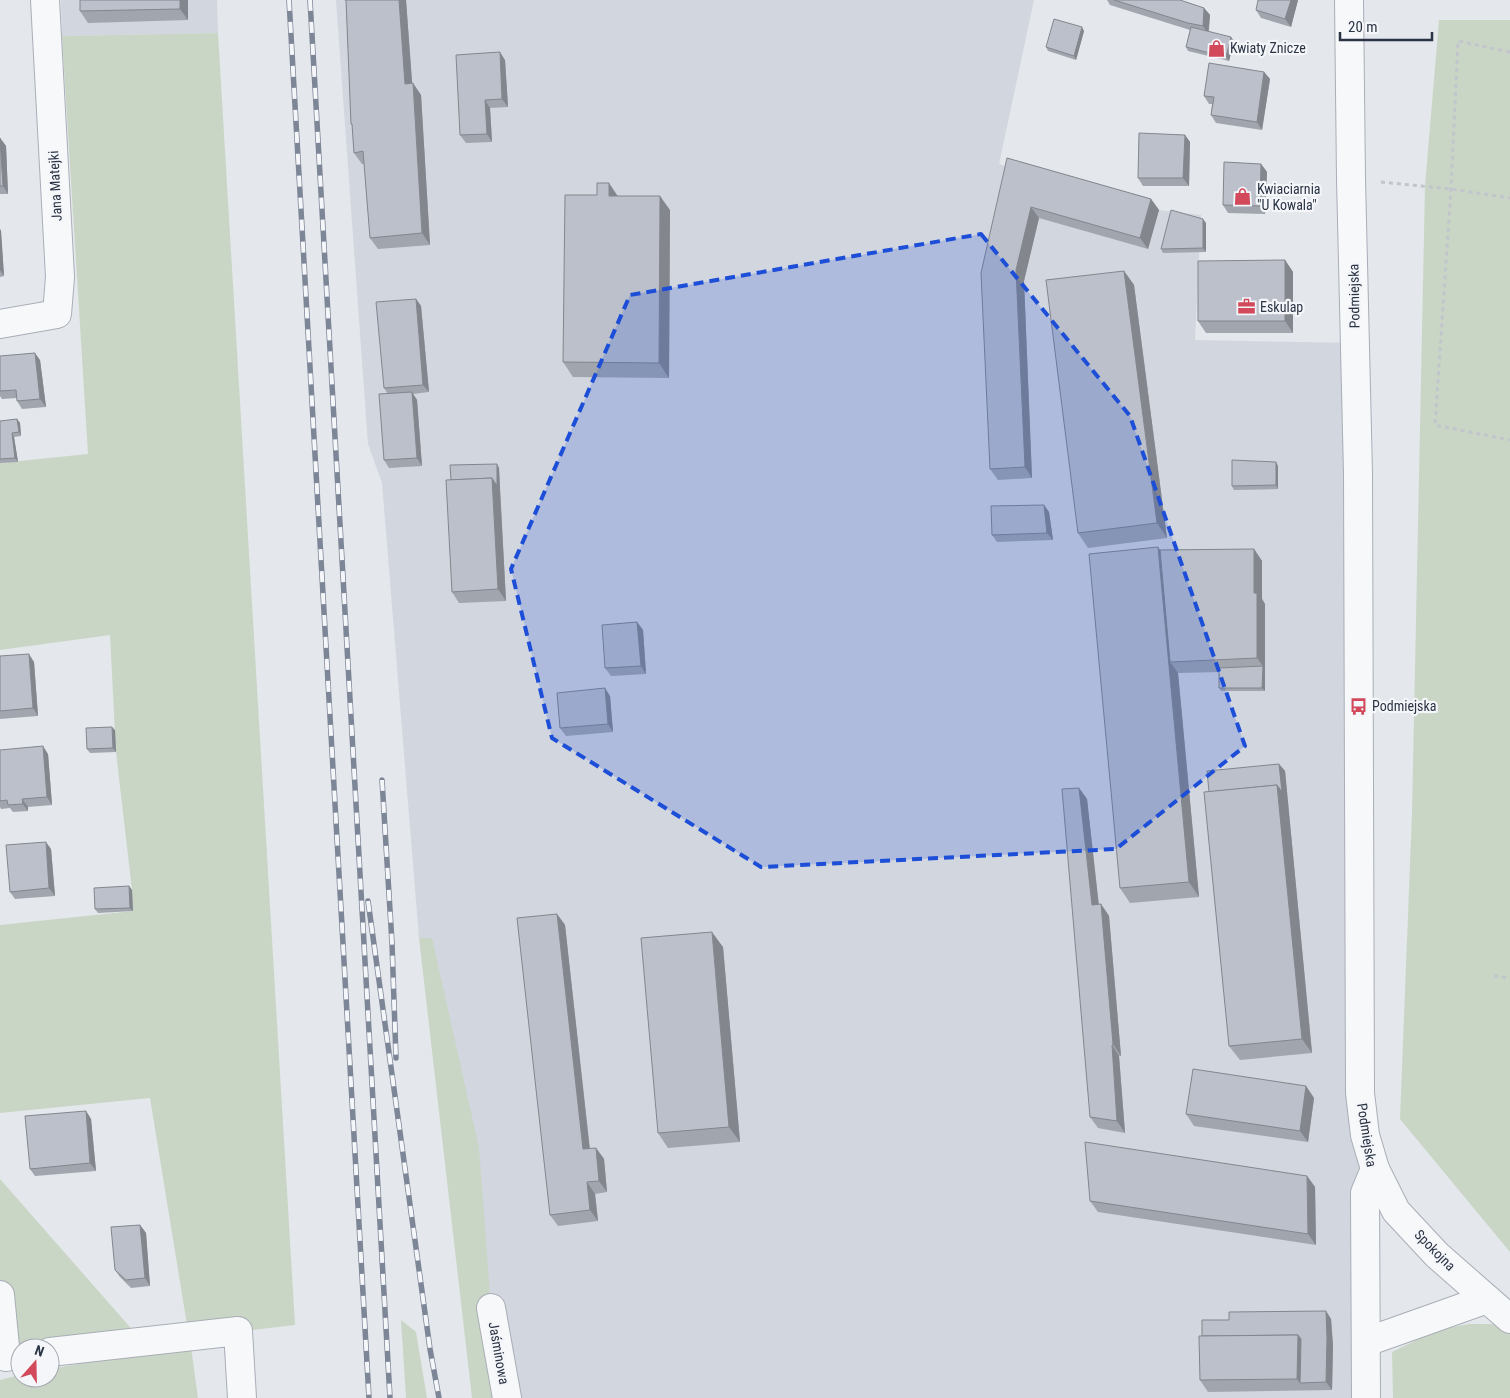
<svg xmlns="http://www.w3.org/2000/svg" width="1510" height="1398" viewBox="0 0 1510 1398" font-family="'Roboto Condensed',sans-serif">
	<rect width="100%" height="100%" fill="#e4e7ec"/>
	<!-- built -->
	<g fill="#d2d6de">
		<path d="M61,0h156l1,33 -156,3z"/>
		<path d="M336,0h698l-35,164 16,5 144,41 42,5 -6,125 160,3 11,1055h-859l-75,-460h-13l-37,-455 -14,-39z"/>
	</g>
	<!-- green -->
	<g fill="#c9d6c5">
		<path d="M1439,20h71v1232l-110,-133 12,-306 13,-627z"/>
		<path d="M218,33l77,1292 -106,12 -39,-239 -150,15v-188l133,-14 -1,-21 -16,-138 -6,-117 -110,15v-187l88,-9 -26,-418z"/>
		<path d="M419,938h13l47,210 12,160 16,90h-35z"/>
		<path d="M0,1179l143,163 -93,6h-30v8l-14,1 -6,-10z"/>
		<path d="M401,1320l15,12 11,66h-21z"/>
		<path d="M1469,1324h35l6,6v68h-117l-1,-46 45,-22z"/>
		<path d="M191,1347l7,51h-198v-18l20,-5v3h30v-9l57,-10z"/>
	</g>
	<g fill="none" stroke-linecap="round" stroke-linejoin="round">
		<defs>
			<g id="minor">
				<path d="M1349,0l2,179 7,294 2,620 5,42 10,34 21,42 41,44 73,64"/>
				<path d="M0,324l57,-10 3,-37 -15,-277"/>
				<path d="M0,1295l6,62"/>
				<path d="M491,1308l16,90"/>
				<path d="M1366,1342l121,-43"/>
				<path d="M50,1352l188,-21 4,67"/>
				<path d="M1366,1398l-1,-205 10,-24"/>
			</g>
		</defs>
		<!-- minor casing -->
		<use href="#minor" stroke="#a9aeb7" stroke-width="30"/>
		<!-- path -->
		<g stroke="#c2c5cb" stroke-width="3" stroke-dasharray="4 4" stroke-linecap="butt">
			<path d="M1510,52l-52,-11 -7,148 -16,236 75,15"/>
			<path d="M1381,182l70,7 59,9"/>
			<path d="M1494,976l16,2"/>
		</g>
		<!-- minor -->
		<use href="#minor" stroke="#f7f8fa" stroke-width="28"/>
		<defs>
			<g id="rail">
				<path d="M289,0l80,1398"/>
				<path d="M310,0l80,1398"/>
				<path d="M382,780l10,163 4,115"/>
				<path d="M368,901l62,448 9,49"/>
			</g>
		</defs>
		<!-- rail casing -->
		<use href="#rail" stroke="#7d8696" stroke-width="5.5"/>
		<!-- rail -->
		<use href="#rail" stroke="#f4f6f9" stroke-width="4" stroke-dasharray="11" stroke-linecap="butt"/>
	</g>
	<!-- wall -->
	<g fill="#a1a5ae">
		<path d="M80,0h108v20l-100,3 -8,-12z"/>
		<path d="M344,0h62l6,83 9,12 9,150 -52,4 -8,-11 -6,-74h-2l-8,-11 -2,-27 -1,-2 -5,-123z"/>
		<path d="M1107,0h73l24,8 6,7 -1,16 25,10 -5,20 -41,-10 -2,-4 4,-17 -80,-25z"/>
		<path d="M1298,0l-7,27 -30,-9 -5,-8z"/>
		<path d="M1084,31l-8,29 -28,-9 -2,-4z"/>
		<path d="M505,60l3,47 -18,1 2,34 -26,1 -6,-8z"/>
		<path d="M1264,72l6,7 -8,51 -46,-7 -5,-8 1,-11h-3l-5,-8z"/>
		<path d="M1185,135l5,7 -1,44h-46l-5,-8z"/>
		<path d="M0,138l6,8 2,48h-8z"/>
		<path d="M1007,158l144,41 8,11 -11,39 -109,-31 -15,63 8,197 -34,2 -8,-11z"/>
		<path d="M1261,164l6,8 -2,42 -37,-1 -5,-8z"/>
		<path d="M618,196l52,14 -1,168 -96,-1 -10,-15z"/>
		<path d="M1206,223v29l-43,1 -2,-4z"/>
		<path d="M0,229l1,2 3,45 -4,1z"/>
		<path d="M1285,260l8,12v61h-87l-8,-12z"/>
		<path d="M1124,271l10,14 33,253 -79,10 -10,-15z"/>
		<path d="M416,299l5,7 8,86 -16,2 4,6 5,66 -33,2 -5,-8 4,-66 -4,-6z"/>
		<path d="M0,356l40,4 6,47 -24,2 -5,-8v-3l-15,1 -2,-3z"/>
		<path d="M17,419l3,4 1,13 -7,1 4,25 -18,1v-42z"/>
		<path d="M497,464l2,4 7,133 -47,2 -7,-11 -1,-112z"/>
		<path d="M1278,466v23l-44,1 -2,-4z"/>
		<path d="M1044,505l5,7 4,28 -56,2 -5,-7z"/>
		<path d="M1158,547l2,3 94,-1 8,12v38l3,5v87h-44l-2,-3v-16l-41,1 21,224 -69,6 -10,-15z"/>
		<path d="M637,622l6,8 3,44 -35,2 -6,-8z"/>
		<path d="M0,656l34,6 4,54 -38,3z"/>
		<path d="M610,696l3,36 -47,4 -6,-8z"/>
		<path d="M115,730l1,22 -26,1 -3,-4z"/>
		<path d="M0,750l48,4 4,51 -24,2v4l-15,1 -3,-4 -9,1 -1,-2z"/>
		<path d="M1279,764l6,7 27,282 -72,7 -11,-14 -20,-254z"/>
		<path d="M1079,788l8,11 12,106 2,-1 8,12 12,140h-2l6,77 -27,-5 -8,-11z"/>
		<path d="M51,849l4,47 -40,3 -5,-7z"/>
		<path d="M129,886l3,4 1,21 -35,2 -3,-4z"/>
		<path d="M557,914l8,11 25,224 6,-1 8,11 3,33 -12,2 3,27 -40,5 -8,-11z"/>
		<path d="M723,947l17,195 -72,6 -10,-15z"/>
		<path d="M1306,1086l8,12 -6,44 -114,-16 -8,-12z"/>
		<path d="M86,1111l5,8 5,52 -61,5 -5,-7z"/>
		<path d="M1307,1176l8,11 1,58 -218,-33 -8,-11z"/>
		<path d="M140,1225l6,8 4,53 -19,2 -11,-11 -5,-7z"/>
		<path d="M1326,1311l5,8 2,27 -1,44 -124,2 -8,-12 2,-44 27,-16z"/>
	</g>
	<!-- shaded-wall -->
	<g fill="#83868d">
		<path d="M180,0h8v20l-8,-11z"/>
		<path d="M399,0h7l7,95 -8,-11z"/>
		<path d="M1291,0h7l-7,27 -6,-8z"/>
		<path d="M1204,8l6,7 -2,19 -5,-8z"/>
		<path d="M1082,27l2,4 -8,29 -2,-4z"/>
		<path d="M1231,37l3,4 -5,20 -3,-4z"/>
		<path d="M500,52l5,8 3,47 -6,-8z"/>
		<path d="M1264,72l6,7 -8,51 -5,-8z"/>
		<path d="M413,83l8,12 9,150 -8,-12z"/>
		<path d="M485,100l5,8 2,34 -5,-8z"/>
		<path d="M1185,135l5,7 -1,44 -6,-8z"/>
		<path d="M0,138l6,8 2,48 -5,-8z"/>
		<path d="M1261,164l6,8 -2,42 -5,-8z"/>
		<path d="M609,183l10,15 -10,-2z"/>
		<path d="M660,196l10,14 -1,168 -10,-15z"/>
		<path d="M1151,199l8,11 -11,39 -8,-11z"/>
		<path d="M1031,207l8,11 -15,63 8,197 -7,-11 -9,-197z"/>
		<path d="M1203,219l3,4v29l-3,-4z"/>
		<path d="M0,229l1,2 3,45 -4,-6z"/>
		<path d="M1285,260l8,12v61l-8,-12z"/>
		<path d="M1124,271l10,14 33,253 -10,-15z"/>
		<path d="M416,299l5,7 8,86 -6,-7z"/>
		<path d="M35,353l5,7 6,47 -6,-8z"/>
		<path d="M412,392l5,8 5,66 -5,-8z"/>
		<path d="M17,419l3,4 1,13 -2,-4z"/>
		<path d="M12,433l2,4 4,25 -3,-4z"/>
		<path d="M1276,462l2,4v23l-2,-4z"/>
		<path d="M497,464l2,4 1,22 -3,-4z"/>
		<path d="M492,478l8,12 6,111 -8,-12z"/>
		<path d="M1044,505l5,7 4,28 -6,-7z"/>
		<path d="M1158,547l10,15 2,100 8,11 21,224 -10,-15z"/>
		<path d="M1254,549l8,12v38l3,5v87l-3,-3 1,-22 -6,-8 -3,-65z"/>
		<path d="M637,622l6,8 3,44 -5,-8z"/>
		<path d="M29,654l5,8 4,54 -5,-8z"/>
		<path d="M605,688l5,8 3,36 -5,-8z"/>
		<path d="M112,727l3,3 1,22 -3,-4z"/>
		<path d="M43,746l5,8 4,51 -5,-8z"/>
		<path d="M1279,764l6,7 27,282 -10,-14 -25,-254z"/>
		<path d="M1079,788l8,11 13,118 -8,-12z"/>
		<path d="M22,799l6,8v4l-5,-7z"/>
		<path d="M46,842l5,7 4,47 -6,-8z"/>
		<path d="M129,886l3,4 1,21 -3,-3z"/>
		<path d="M1101,904l8,12 12,140 -8,-12z"/>
		<path d="M557,914l8,11 26,236 -8,-12z"/>
		<path d="M712,932l11,15 17,195 -11,-15z"/>
		<path d="M1112,1045l7,11 6,77 -8,-12z"/>
		<path d="M1306,1086l8,12 -6,44 -8,-11z"/>
		<path d="M86,1111l5,8 5,52 -6,-8z"/>
		<path d="M596,1148l8,11 3,33 -8,-11z"/>
		<path d="M1307,1176l8,11 1,58 -8,-11z"/>
		<path d="M587,1182l8,12 3,27 -8,-11z"/>
		<path d="M140,1225l6,8 4,53 -5,-8z"/>
		<path d="M1326,1311l5,8 2,27 -1,44 -6,-8z"/>
		<path d="M1298,1335l8,11 -6,37 -3,-4z"/>
	</g>
	<!-- building -->
	<g fill="#bbc0ca" stroke="#83868d">
		<path d="M80,0h100v9l-100,2z"/>
		<path d="M346,0h53l6,84 8,-1 9,150 -52,5 -7,-87 -9,2 -2,-29h-1z"/>
		<path d="M1114,0h66l24,8 -1,18 -15,-3z"/>
		<path d="M1258,0h33l-6,19 -29,-9z"/>
		<path d="M1054,19l28,8 -8,29 -28,-9z"/>
		<path d="M1191,27l40,10 -5,20 -40,-10z"/>
		<path d="M500,52l2,47 -17,1 2,34 -27,1 -4,-80z"/>
		<path d="M1209,63l55,9 -7,50 -46,-7 3,-18 -10,-1z"/>
		<path d="M1139,133l46,2 -2,43h-45z"/>
		<path d="M0,138l3,48h-3z"/>
		<path d="M1007,158l144,41 -11,39 -109,-31 -15,63 9,197 -35,2 -9,-196z"/>
		<path d="M1224,162l37,2 -1,42 -37,-1z"/>
		<path d="M597,183h12v13h51l-1,167 -96,-1 2,-167h32z"/>
		<path d="M1171,210l32,9v29l-42,1z"/>
		<path d="M1285,260v61h-87v-60z"/>
		<path d="M1124,271l33,252 -79,10 -32,-253z"/>
		<path d="M416,299l7,86 -39,3 -8,-86z"/>
		<path d="M35,353l5,46 -23,2 -1,-11 -16,1v-35z"/>
		<path d="M412,392l5,66 -33,2 -5,-66z"/>
		<path d="M17,419l2,13 -7,1 3,25 -15,1v-38z"/>
		<path d="M1232,460l44,2v23l-44,1z"/>
		<path d="M497,464v22l-5,-8 -41,2 -1,-15z"/>
		<path d="M492,478l6,111 -46,3 -6,-112z"/>
		<path d="M1044,505l3,28 -55,2 -1,-29z"/>
		<path d="M1158,547l31,335 -69,6 -31,-334z"/>
		<path d="M1254,549v44h3v65l-87,4 -10,-112z"/>
		<path d="M637,622l4,44 -36,2 -3,-43z"/>
		<path d="M29,654l4,54 -33,3v-55z"/>
		<path d="M1263,666l-1,22h-43v-20z"/>
		<path d="M605,688l3,36 -48,4 -3,-35z"/>
		<path d="M112,727l1,21 -26,1 -1,-21z"/>
		<path d="M43,746l4,51 -25,2 1,5 -15,1 -1,-5 -7,1v-51z"/>
		<path d="M1279,764l3,28 -5,-7 -68,7 -2,-21z"/>
		<path d="M1277,785l25,254 -73,7 -25,-254z"/>
		<path d="M1079,788l13,117 9,-1 12,140 -1,1 5,76 -27,-4 -28,-328z"/>
		<path d="M46,842l3,46 -39,4 -4,-47z"/>
		<path d="M129,886l1,22 -35,1 -1,-21z"/>
		<path d="M557,914l26,235 13,-1 3,33 -12,1 3,28 -40,5 -33,-297z"/>
		<path d="M712,932l17,195 -71,6 -17,-195z"/>
		<path d="M1193,1069l113,17 -6,45 -114,-17z"/>
		<path d="M86,1111l4,52 -60,6 -5,-53z"/>
		<path d="M1085,1142l222,34 1,58 -218,-33z"/>
		<path d="M140,1225l5,53 -19,2 -11,-10 -4,-43z"/>
		<path d="M1326,1311l1,27 -1,44 -26,1 1,-44 -3,-4 -96,1v-16h27v-8z"/>
		<path d="M1298,1335l-1,44 -97,1 -1,-44z"/>
	</g>
	<!-- marked area -->
	<path fill="#1d4ed8" fill-opacity="0.2" stroke="#1d4ed8" stroke-width="4" stroke-dasharray="10 6" stroke-linejoin="round" d="M981,234l149,182 115,330 -129,103 -355,18 -209,-129 -41,-169 119,-274z"/>
	<!-- icons -->
	<defs>
		<symbol id="shop-bare" viewBox="-9 -9 18 18"><path d="M-5-2.5h2.3a2.7 3.5 0 0 1 5.4 0H5L5.5 6h-11ZM-1.5-2.5h3a1.5 2.3 0 0 0-3 0Z" fill="#d1495b" stroke="#f4f6f9" stroke-width="2.5" paint-order="stroke"/></symbol>
		<symbol id="office-bare" viewBox="-9 -9 18 18"><path d="M-6-3h4V-5.5h4V-3h4V5H-6ZM-1-4.5V-3h2v-1.5ZM-6 0V1H6V0Z" fill="#d1495b" stroke="#f4f6f9" stroke-width="2.5" paint-order="stroke"/></symbol>
		<symbol id="bus-bare" viewBox="-9 -9 18 18"><path d="M-5-6H5V4H4V6H2V4H-2V6H-4V4H-5ZM-3.5-4V0h7V-4ZM-3.5 1.2v1.5H-2V1.2ZM2 1.2v1.5H3.5V1.2Z" fill="#d1495b" stroke="#f4f6f9" stroke-width="2.5" paint-order="stroke"/></symbol>
	</defs>
	<g fill-rule="evenodd">
		<use href="#shop-bare" x="1204" y="36" width="25" height="25"/>
		<use href="#shop-bare" x="1230" y="184" width="25" height="25"/>
		<use href="#office-bare" x="1234" y="294" width="25" height="25"/>
		<use href="#bus-bare" x="1346" y="694" width="25" height="25"/>
	</g>
	<g text-anchor="middle" stroke-width="4.5" stroke-linejoin="round" paint-order="stroke">
		<!-- poi labels -->
		<g font-size="14" fill="#2b3445" stroke="#f4f6f9" text-anchor="start">
			<text x="1230" y="53">Kwiaty Znicze</text>
			<text x="1257" y="194">Kwiaciarnia<tspan x="1257" dy="16">"U Kowala"</tspan></text>
			<text x="1260" y="312">Eskulap</text>
			<text x="1372" y="711">Podmiejska</text>
		</g>
		<!-- street labels -->
		<g font-size="14" fill="#2b3445" stroke="#f4f6f9">
			<text transform="translate(55 186) rotate(-93)" y="5">Jana Matejki</text>
			<text transform="translate(1354 296) rotate(-91)" y="5">Podmiejska</text>
			<text transform="translate(1367 1135) rotate(81)" y="5">Podmiejska</text>
			<text transform="translate(1435 1250) rotate(45)" y="5">Spokojna</text>
			<text transform="translate(499 1353) rotate(80)" y="5">Jaśminowa</text>
		</g>
	</g>
	<!-- north arrow -->
	<g transform="translate(35 1363) rotate(20)"><circle r="24" fill="#f4f6f9" stroke="#a4a8b1"/>
	<path d="M0-4L9 19L0 12L-9 19Z" fill="#d1495b"/>
	<text y="-8" font-size="14" font-weight="bold" text-anchor="middle" fill="#2b3445">N</text>
	</g>
	<!-- scale -->
	<path d="M1340 32v8h92v-8" fill="none" stroke="#2b3445" stroke-width="2.5"/>
	<text x="1348" y="32" font-size="15" fill="#2b3445" stroke="#f4f6f9" stroke-width="4" paint-order="stroke">20 m</text>
</svg>
